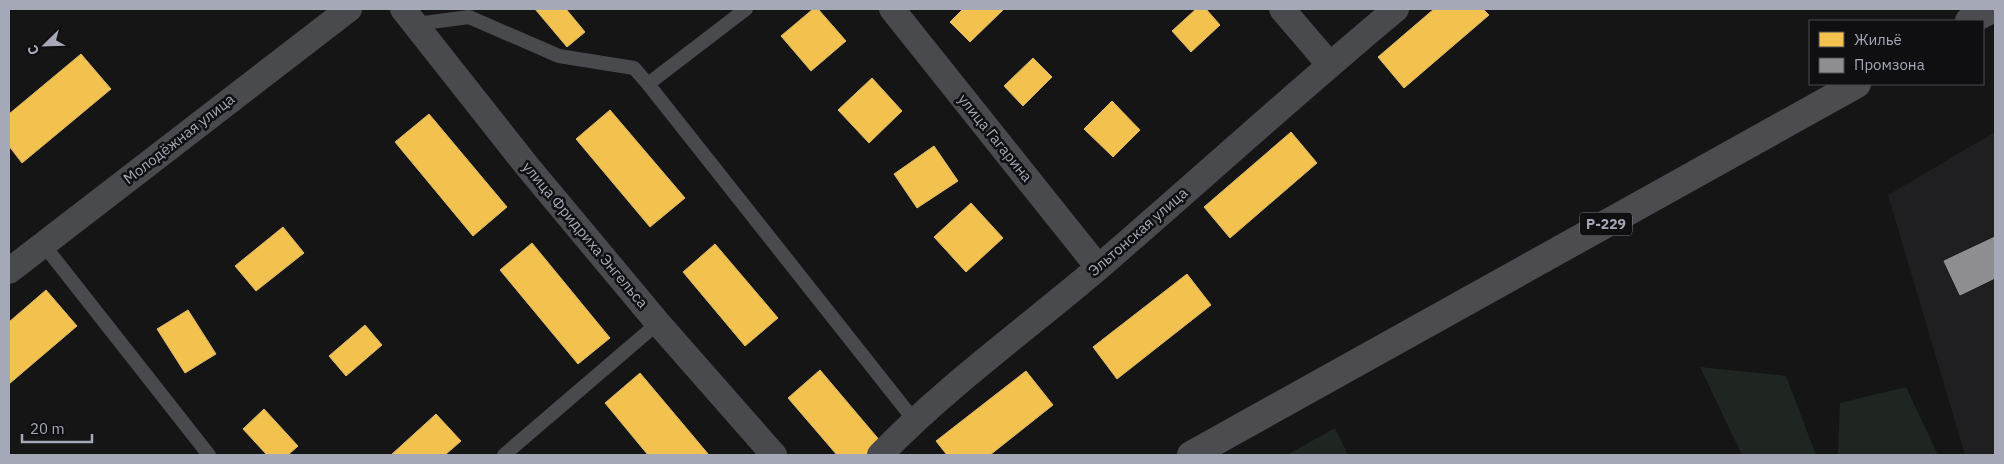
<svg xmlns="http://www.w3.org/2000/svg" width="2004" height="464" viewBox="0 0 2004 464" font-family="'IBM Plex Sans',sans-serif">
	<rect width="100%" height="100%" fill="#151515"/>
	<!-- built -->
	<path fill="#1f1f21" d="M1995,132v323h-30l-77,-260z"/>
	<!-- green -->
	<g fill="#1f2520">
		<path d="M1700,367l86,9 30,79h-74z"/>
		<path d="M1906,387l32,68h-100l2,-52z"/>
		<path d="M1335,428l13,27h-61z"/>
	</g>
	<!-- homes -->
	<g fill="#f2c14e" stroke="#dbba6d">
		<path d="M535,9h31l19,23 -18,15z"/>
		<path d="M813,9h5l28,32 -35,30 -30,-35z"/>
		<path d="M963,9h41l-34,33 -20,-20z"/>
		<path d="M1196,9h10l14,16 -29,27 -19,-21z"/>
		<path d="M1434,9h49l6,6 -85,73 -26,-31z"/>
		<path d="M81,54l30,35 -89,74 -13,-17v-32z"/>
		<path d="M1033,58l19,19 -29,29 -19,-20z"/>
		<path d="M872,78l30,33 -33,32 -31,-33z"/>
		<path d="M1112,101l28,29 -27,27 -29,-28z"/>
		<path d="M610,110l75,88 -35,29 -74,-88z"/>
		<path d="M429,114l78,93 -34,29 -78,-94z"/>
		<path d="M1291,132l26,31 -87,75 -26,-31z"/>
		<path d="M934,146l24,35 -41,27 -23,-34z"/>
		<path d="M971,203l32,35 -37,34 -32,-35z"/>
		<path d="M283,227l21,26 -48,38 -21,-25z"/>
		<path d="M532,243l78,95 -32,26 -78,-94z"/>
		<path d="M715,244l63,74 -33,28 -62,-74z"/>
		<path d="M1187,274l24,31 -94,74 -24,-32z"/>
		<path d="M46,290l31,36 -68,58v-62z"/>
		<path d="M188,310l28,44 -31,19 -28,-44z"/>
		<path d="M365,325l17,20 -36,31 -17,-20z"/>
		<path d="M820,370l61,72 -15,13h-29l-49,-57z"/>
		<path d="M1026,371l27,34 -63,50h-43l-11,-14z"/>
		<path d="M640,373l69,82h-61l-43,-52z"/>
		<path d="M264,409l34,37 -10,9h-21l-24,-26z"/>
		<path d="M436,414l25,27 -16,14h-54z"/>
	</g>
	<!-- industry -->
	<path fill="#8d8d92" stroke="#94959d" d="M1995,237v41l-35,17 -16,-34z"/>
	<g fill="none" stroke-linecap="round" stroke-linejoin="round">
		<!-- lane -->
		<g stroke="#494a4e" stroke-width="14">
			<path d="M416,24l53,-7 90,39 75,12 14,16 98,-75"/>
			<path d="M648,84l266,336"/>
			<path d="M43,244l166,211"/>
			<path d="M504,455l154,-132"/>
		</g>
		<!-- street -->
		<g stroke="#494a4e" stroke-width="26">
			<path d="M403,9l124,157 131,157 116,132"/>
			<path d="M892,9l206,258"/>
			<path d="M1282,9l47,55"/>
			<path d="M9,271l340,-262"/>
			<path d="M880,455c67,-69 145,-125 218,-187 100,-86 197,-175 298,-259"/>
		</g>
		<!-- primary -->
		<g stroke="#4b4b50" stroke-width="28">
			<path d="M1969,21l23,-12"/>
			<path d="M1191,455l666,-371"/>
		</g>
	</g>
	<g text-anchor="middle" stroke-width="5" stroke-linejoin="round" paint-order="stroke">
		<!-- shield labels -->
		<rect fill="#0f0f11" stroke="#787a84" stroke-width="1" x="1580" y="212.5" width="52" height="23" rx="4"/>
		<g font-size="14" font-weight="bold" fill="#a5a8b6">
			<text x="1606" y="229">Р-229</text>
		</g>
		<!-- street labels -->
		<g font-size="15" fill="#a5a8b6" stroke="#0f0f11">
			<text transform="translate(995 138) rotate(51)" y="5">улица Гагарина</text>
			<text transform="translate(179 139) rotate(-38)" y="5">Молодёжная улица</text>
			<text transform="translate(1138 232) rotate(-41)" y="5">Эльтонская улица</text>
			<text transform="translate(585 235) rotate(50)" y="5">улица Фридриха Энгельса</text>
		</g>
	</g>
	<!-- border -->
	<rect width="2004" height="464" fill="none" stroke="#a5a8b6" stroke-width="20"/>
	<!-- legend -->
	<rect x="1809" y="20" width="175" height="65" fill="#0f0f11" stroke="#4b4c53"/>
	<rect x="1819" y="32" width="25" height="15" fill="#f2c14e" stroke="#4b4c53"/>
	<text x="1854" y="45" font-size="15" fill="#a5a8b6">Жильё</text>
	<rect x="1819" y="58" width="25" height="15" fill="#8d8d92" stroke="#4b4c53"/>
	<text x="1854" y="70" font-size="15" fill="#a5a8b6">Промзона</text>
	<!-- north arrow -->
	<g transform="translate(45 45) rotate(247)" stroke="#0f0f11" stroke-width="4" paint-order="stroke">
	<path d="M0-4L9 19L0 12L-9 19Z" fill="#a5a8b6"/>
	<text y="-8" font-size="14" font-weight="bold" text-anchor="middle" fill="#a5a8b6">С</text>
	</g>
	<!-- scale -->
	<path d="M22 434v8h70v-8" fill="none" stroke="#a5a8b6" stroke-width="2.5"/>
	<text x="30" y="434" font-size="15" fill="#a5a8b6" stroke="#0f0f11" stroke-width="4" paint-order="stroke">20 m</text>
</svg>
